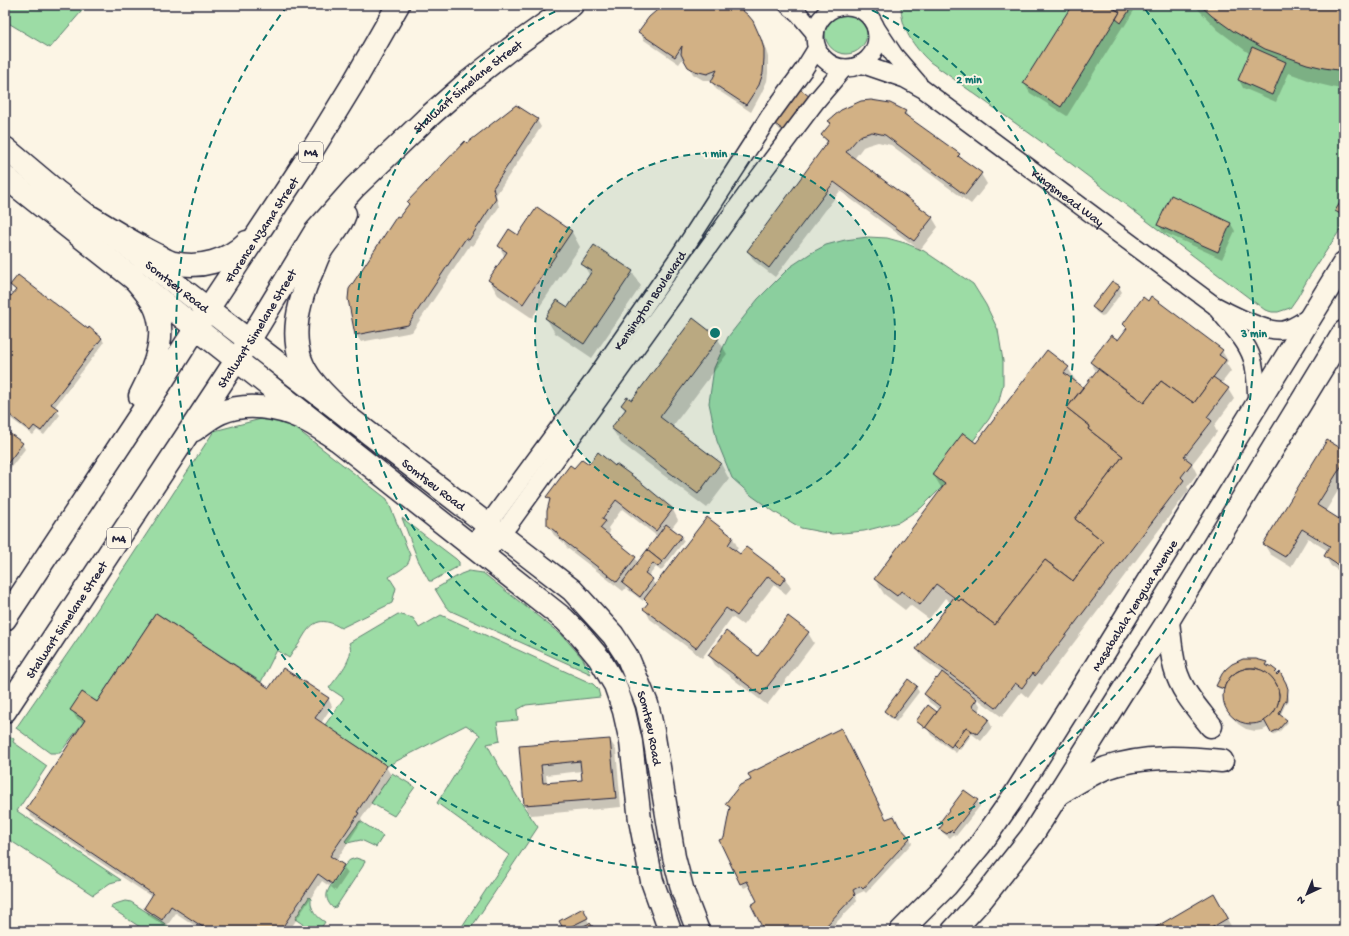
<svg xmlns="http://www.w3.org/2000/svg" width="1349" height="936" viewBox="0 0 1349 936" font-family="'Gochi Hand',sans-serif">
	<rect width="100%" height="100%" fill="#fcf5e5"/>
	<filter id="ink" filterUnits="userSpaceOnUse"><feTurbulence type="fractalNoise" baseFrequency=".025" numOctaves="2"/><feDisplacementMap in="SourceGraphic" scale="8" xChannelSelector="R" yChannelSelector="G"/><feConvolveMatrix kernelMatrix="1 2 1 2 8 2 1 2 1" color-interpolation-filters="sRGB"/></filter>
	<g filter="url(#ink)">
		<!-- green -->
		<g fill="#9cdca5" stroke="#5f7f70">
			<path d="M5,5h82l-37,43 -45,-27z"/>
			<path d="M901,5h443v219l-35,53 -12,21 -7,10 -12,4h-6l-7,-2 -208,-157 -127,-91c-17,-16 -29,-33 -29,-57z"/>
			<circle cx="846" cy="33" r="21"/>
			<path d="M868,237l19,1 18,5 19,8 49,33 13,21 12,25 5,31v23l-4,17 -10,18 -16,22 -28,43 -24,24 -22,14 -35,9 -32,3 -31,-6 -25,-15 -24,-17 -20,-18 -15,-37 -8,-38 5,-35 14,-31 30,-38 32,-32 21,-14 15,-8 19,-5z"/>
			<path d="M269,417l20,8 9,5 89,69 23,56c1,11 -12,16 -21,22l7,11 -4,15 -51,25c-18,-11 -28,-8 -38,9 -4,8 -10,14 -14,21l-12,-8 -16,32 -105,-69 -59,89 -15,-10 3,28 -25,33h-10l-34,-25 63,-91 135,-206z"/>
			<path d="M402,518l54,41 3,3v4l-27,15h-3l-11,-21z"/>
			<path d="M469,571l14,2 80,63 20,23 8,15 -140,-63 -5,-4 -11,-18 26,-15z"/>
			<path d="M398,614l15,4 6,10 22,-13 152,69 5,5 2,8 -74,8 -9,5 1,10 -21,2 3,19 -13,3c15,29 32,57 51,83l-69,104h-10l50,-76 -72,-52 43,-68 -14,-10 -79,41 -62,-41 19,-27 -15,-10c8,-11 27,-31 20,-45z"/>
			<path d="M11,737l3,2 -1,3 34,24 -30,45 104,69 -11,3 -17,12 -88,-58v-90z"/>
			<path d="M392,773l23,14 -21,29 -23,-13z"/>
			<path d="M360,821l23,15 -7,11 -15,-7 -14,3 -2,-2z"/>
			<path d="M356,858l9,3 -2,5 -27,41 -3,1c-4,-4 -7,-9 -6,-14 0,-5 18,-31 23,-34 2,-1 4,-1 6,-2z"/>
			<path d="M309,897l2,2c-1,11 6,18 14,23l-6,9h-6l-18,-12z"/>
			<path d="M125,901l6,1 33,21 9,8h-27l-35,-23 1,-3z"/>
		</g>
		<!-- shadow -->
		<g fill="#0003" fill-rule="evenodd">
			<path d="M665,5h69l23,25 8,17 3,10v16l-1,8 -5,11 -11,20 -35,-23 -4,-7 1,-2h-10l-10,-6 -9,-17 -5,7 -35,-24 -4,-8z"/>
			<path d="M1073,5h34l5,3 1,-3h20l2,4 -11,18 -1,-1 -56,90 -37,-23 -6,-10z"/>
			<path d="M1194,5h127l23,6v79l-25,-6 -30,-11 -13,29 -33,-14 -4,-8 11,-26 -32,-24z"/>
			<path d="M800,91l-11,45 -10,-7 -3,-5z"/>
			<path d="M905,111l5,9 49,35 3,5 19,14 6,10 -16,20 -80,-59 -13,-3 -10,3 -5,2 -9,12 78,58 6,10 -18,23 -80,-59 -65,86 -21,-16 -6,-10 79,-108 -5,-8 9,-10 -2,-3z"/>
			<path d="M537,120l4,7 -45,68 3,12 -26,39 -3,-1 -58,87 -51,10 -5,-7 43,-117 68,-74z"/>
			<path d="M1171,197l60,27 4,7 -13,28 -59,-27 -4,-7z"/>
			<path d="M537,209l35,23 8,15 -48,71 -34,-23 -9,-15 16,-23 -6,-11 19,-9z"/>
			<path d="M583,264l49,8 9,14 -49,72 -37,-25 -9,-15 22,-10 22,-32z"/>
			<path d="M11,285l91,53 2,5 -50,65 6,7 -16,20 -7,-5 -4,5 -28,-21v-120l6,3 5,-6z"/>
			<path d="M1119,287l3,5 -19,25 -7,-5 -3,-5z"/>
			<path d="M1124,324l98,27 6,10 -2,2 5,8 -10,13 7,5 6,10 -20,27 3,6 -25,32 5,10 -10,13 2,3 -147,195 -3,-2 -11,15 -7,-6 -19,25 -27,-20 6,10 -3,4 10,8 4,8 -11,14 -9,-7 -12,16 -1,-1 -3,4 -25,-18 -4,-7 -1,1 -9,-8 20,-7 3,-4 -11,-8 -4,-8 17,-21 -19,-14 -6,-10 34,-46 -6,-5 -16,21 -19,-14 -5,5 -21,-16 -9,-15 67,-90 -9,-15 43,-29 71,-94 21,17 9,15 6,7 14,-17 -6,-10 27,-21 9,-12z"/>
			<path d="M718,339l9,15 -55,73 49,37 8,15 -22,29 -86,-65 -9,-14 13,-18 -3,-6 10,-4z"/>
			<path d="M5,431l17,13 3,5 -20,26z"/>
			<path d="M1344,451v30l-19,31 19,11v51l-13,-8 -6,-10 3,-5 -20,-13 -17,29 -21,-13 -6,-10z"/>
			<path d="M589,466l26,1 22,14 36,29 5,10 -7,9 10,8 3,4 -23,30 -5,-4 -8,10 4,3 3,5 52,-67 26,20 5,10 -3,4 50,26 6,10 -5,6 -12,-9 -31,40 -11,-8 -30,41 -52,-39 -5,-10 3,-5 -4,-6 -1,3 -17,-13 -3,3 -56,-43 -4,-6 -9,-7 -6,-10 2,-23 -3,-5 28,-28zM622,509l36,28 -20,26 -3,-5 -28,-22 3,-4 -2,-4z"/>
			<path d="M808,633l6,10 -47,62 -52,-40 -6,-10 49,2z"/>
			<path d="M1266,663l1,2 -1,2 10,4 11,15 2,14 -1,3h-2l-6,13 8,6 -8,9 -7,4 -4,-8 -6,3 -8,1 -9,-2 -8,-5 -5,-6 -8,-17v-11l-7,-2 -1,-2 6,-12z"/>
			<path d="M916,687l3,5 -23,30 -8,-6 -3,-5z"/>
			<path d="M270,690l58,8 4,8 -11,17 65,44 5,8 -30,44 1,2 -26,40 7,5 5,7 -12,18 -5,-4 13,-19h-3l-12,18 -7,-5 -33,50h-86l-27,-18 -10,14 -17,-11 -4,-8 7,-11 -121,-81 -4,-7 57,-86 -8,-5 -4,-8 25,-7z"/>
			<path d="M610,740l6,10 5,57 -90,8 -6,-10 -5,-58zM582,771l1,10 -36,3 -1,-9z"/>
			<path d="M965,791l12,10 3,5 -24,30 -2,-2 -4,4 -7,-5 -2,-4 2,-4 -2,-3z"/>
			<path d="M726,804l160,16 13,8 11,10 2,5 -46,50 -2,-2 -9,4 2,6 -29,30h-63l-7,-29 -8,-17 -6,3 -3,-5 -16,-44 5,-30z"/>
			<path d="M1213,895l21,36h-83z"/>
			<path d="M582,910l11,20 -3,1h-24l-6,-10z"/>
		</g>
		<!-- building -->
		<g fill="#d2b185" stroke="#22223b" fill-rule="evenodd">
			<path d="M663,5h73l12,10 5,6 8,18 3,10v9l-1,15 -4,12 -13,20 -35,-23 6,-12 -10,4 -12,-3 -7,-4 -4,-7 -3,-6 1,-8 -7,11 -37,-25 11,-15z"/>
			<path d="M1072,5h37l11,7 -59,95 -38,-24z"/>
			<path d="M1112,5h21l-12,18 -5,-4 4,-7 -9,-5z"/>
			<path d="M1200,5h122l22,5v61l-20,-3 -17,-4 -42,-15 -32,-18 -21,-15z"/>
			<path d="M1252,47l34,15 -14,33 -34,-15z"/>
			<path d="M800,89l10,8 -24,35 -11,-8z"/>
			<path d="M871,100l19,3 16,8 -2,3 56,40 -2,2 24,17 -17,22 -80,-60 -13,-3 -10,3 -4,3 -12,14 87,65 -19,24 -80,-59 -65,86 -22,-17 81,-110 -7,-6 10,-12 -3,-2 13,-11 20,-9z"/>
			<path d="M516,105l22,14 -45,69 3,11 -27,41 -3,-2 -58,87 -53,10 -7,-36 1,-10 48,-73 2,1 10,-13 -2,-2 58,-61 2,2z"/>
			<path d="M1171,195l60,28 -13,29 -61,-27z"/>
			<path d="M1344,196v20l-9,-5z"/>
			<path d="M537,207l35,24 -49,73 -35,-24 19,-28 -9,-6 11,-17 9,6z"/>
			<path d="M594,245l39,26 -49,73 -39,-26 12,-18 11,7 24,-36 -11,-7z"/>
			<path d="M18,275l70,54 1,-2 13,11 -51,66 7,5 -17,22 -7,-5 -4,5 -25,-20v-119l6,4 5,-6 -6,-5z"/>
			<path d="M1112,281l8,5 -20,27 -8,-6z"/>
			<path d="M1151,296l72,54 -4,5 7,5 -32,43 -10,-7 -1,1 -22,-16 -17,22 -54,-41 21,-27 7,5 9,-12 -4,-4 20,-27 5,4z"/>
			<path d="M693,318l26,20 -59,79 61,46 -23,31 -87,-66 15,-19 -5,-4 6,-8 5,3z"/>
			<path d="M1047,350l22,17 -5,6 19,14 -16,21 23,18 -2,3 35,27 -48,63 28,22 -30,40 -28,-21 -50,65 -34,-26 -2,2 -23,-17 -16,21 -19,-14 -4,5 -23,-17 71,-95 -13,-10 31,-41 13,10z"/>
			<path d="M1098,369l46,34 17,-22 22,16 1,-1 10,7 19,-26 16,11 -22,29 5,4 -28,36 8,6 -11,14 3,3 -149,196 -2,-3 -11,15 -7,-5 -19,25 -80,-59 38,-52 5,4 2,-2 34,26 50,-65 28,21 30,-40 -28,-22 48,-63 -35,-27 2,-3 -23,-18z"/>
			<path d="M5,430l18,13 -18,24z"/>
			<path d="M1327,440l17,10v12l-27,43 27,17v47l-20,-13 6,-10 -28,-17 -17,28 -22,-13z"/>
			<path d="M598,452l17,14 1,-2 22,16 35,29 -17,22 -40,-31 -14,19 4,2 -6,7 36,29 -19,25 -57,-44 -4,-6 -9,-7v-14l3,-12 -4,-2 24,-32 4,3 8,-9 7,5z"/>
			<path d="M707,517l26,20 -5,8 12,9 6,-7 40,30 -6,8 -12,-9 -31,40 -11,-8 -30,40 -53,-39 5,-6 -4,-4z"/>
			<path d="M666,524l16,12 -20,26 -15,-12z"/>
			<path d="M647,550l15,12 -4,5 -5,-4 -8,10 8,6 -13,18 -18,-14z"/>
			<path d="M156,613l113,75 14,-20 46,30 -14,20 72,48 -30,46 2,1 -29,43 14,9 -12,19 -14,-10 -38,57h-71l-38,-25 -9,14 -18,-12 9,-14 -127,-85 59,-89 -15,-10 12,-18 15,10z"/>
			<path d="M788,616l21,16 -48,63 -53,-40 18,-24 32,25z"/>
			<path d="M1243,659h13l11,3 -2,3 3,2 1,-2 8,6 -2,2 2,2 3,-3 6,11 2,6 -1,13 -2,-1 -6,13 8,6 -8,9 -8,4 -7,-13 10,-8 4,-9 1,-9 -2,-9 -5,-7 -7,-6 -9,-4h-9l-9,3 -7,5 -5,7 -2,6 -8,-3 6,-12 4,-5 6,-5z"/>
			<circle cx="1251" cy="696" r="28"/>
			<path d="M942,672l35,27 -5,7 17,13 -12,15 -11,-7 -15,20 -26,-20 16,-20 -17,-13 12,-16 1,1z"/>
			<path d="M908,679l9,7 -24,32 -9,-7z"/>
			<path d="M928,705l9,7 -12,16 -9,-7z"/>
			<path d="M966,727l6,4 -14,18 -5,-5z"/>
			<path d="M841,728l45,91 8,-3 5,10 11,12 -47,51 -3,-3 -7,4 2,5 -29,31 2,5h-64l-13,-26 6,-4 -10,-20 -7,3 -21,-44 5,-2 6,-31 -5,-3 15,-19 11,-5 -3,-6z"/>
			<path d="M610,739l6,59 -92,7 -5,-59zM580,761l2,19 -39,3 -2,-18z"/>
			<path d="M964,790l14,10 -25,32 -2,-2 -4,4 -8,-5 4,-5 -3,-2z"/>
			<path d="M1214,893l14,25 -22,13h-57z"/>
			<path d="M583,908l5,10 -24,12 -5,-9z"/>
			<path d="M590,923l3,4 -7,4h-13z"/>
			<path d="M1087,926l3,5h-11z"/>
		</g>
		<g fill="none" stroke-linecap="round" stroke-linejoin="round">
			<defs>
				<g id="minor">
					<path d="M788,5l10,8 17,20"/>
					<circle cx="846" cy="37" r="31"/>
					<path d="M876,28l18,27 24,28"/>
					<path id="s1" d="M861,64l44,15 18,10 291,216c16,8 52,28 69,25 11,-2 19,-9 28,-14"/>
					<path d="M1218,310c12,15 28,30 34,48 5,15 4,31 5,47"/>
					<path id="s2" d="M472,546l119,-162 87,-126 91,-141 35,-48 13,-21"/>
					<path d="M484,556l26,-33 243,-338 64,-85 27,-32"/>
				</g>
				<g id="secondary">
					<path id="s3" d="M5,148l51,43 152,118 364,281 41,45 15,23 19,46 6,27 21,126 9,35 15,39"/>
					<path d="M5,177l559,442 14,14 21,25 16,27 9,26 7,31 9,78 12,61 18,50"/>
					<path d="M1168,621c2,16 3,32 7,47 6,23 22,40 36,58"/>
					<path d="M1060,793c15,-9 30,-19 46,-25 38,-13 77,-11 116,-7"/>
					<path id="s4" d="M901,931l45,-45 34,-41 32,-46 80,-127 252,-409"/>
					<path d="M953,931l30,-33 48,-61 91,-145 46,-71 176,-289"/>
				</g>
				<g id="trunk">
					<path d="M345,214c-4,13 -16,24 -23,35 -4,6 -6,13 -9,20 -16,35 -28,79 0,112 10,13 24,25 36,37"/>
					<path d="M91,217c21,13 42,26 64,37 6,3 13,8 19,9 26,6 54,-2 73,-21"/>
					<path d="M132,276c7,9 17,19 22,29 15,29 0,64 -14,91"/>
					<path d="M194,430c9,-6 17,-13 26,-17 26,-11 57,-6 81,5 12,5 24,14 35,21"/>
					<path id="s5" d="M5,619l147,-222 56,-88 97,-147 49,-80 44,-77"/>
					<path id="s6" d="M5,711l244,-370 66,-109 40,-45 71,-68 42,-37 42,-33 62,-44"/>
				</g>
			</defs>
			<!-- minor casing -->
			<use href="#minor" stroke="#22223b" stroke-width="20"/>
			<!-- secondary casing -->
			<use href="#secondary" stroke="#22223b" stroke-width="25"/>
			<!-- trunk casing -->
			<use href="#trunk" stroke="#22223b" stroke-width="25"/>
			<!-- minor -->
			<use href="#minor" stroke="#fcf5e5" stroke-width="17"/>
			<!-- secondary -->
			<use href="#secondary" stroke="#fcf5e5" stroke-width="22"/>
			<!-- trunk -->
			<use href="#trunk" stroke="#fcf5e5" stroke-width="22"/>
		</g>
	</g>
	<!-- distance rings -->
	<circle cx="715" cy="333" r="180" fill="#0f766e" fill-opacity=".12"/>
	<g fill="none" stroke="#0f766e" stroke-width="2" stroke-dasharray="7 5">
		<circle cx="715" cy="333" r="180"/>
		<path d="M861 5A359 359 0 1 1 569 5"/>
		<path d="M1145 9A539 539 0 1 1 285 9"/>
	</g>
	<g text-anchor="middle" stroke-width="4" stroke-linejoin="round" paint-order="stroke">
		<!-- shield labels -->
		<g fill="#fcf5e5" stroke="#63616e" stroke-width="1">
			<rect x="299" y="142" width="24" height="20" rx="3"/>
			<rect x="107" y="528" width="24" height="20" rx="3"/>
		</g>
		<g font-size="12" font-weight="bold" fill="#22223b">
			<text x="311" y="156">M4</text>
			<text x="119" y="542">M4</text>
		</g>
		<!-- street labels -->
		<g font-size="13" fill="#22223b" stroke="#fcf5e5">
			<text dy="5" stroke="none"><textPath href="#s6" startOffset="782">Stalwart Simelane Street</textPath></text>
			<text dy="5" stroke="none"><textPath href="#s1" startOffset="248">Kingsmead Way</textPath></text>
			<text dy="5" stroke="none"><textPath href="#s5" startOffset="466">Florence Nzama Street</textPath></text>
			<text dy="5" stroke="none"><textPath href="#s3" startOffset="221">Somtseu Road</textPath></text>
			<text dy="5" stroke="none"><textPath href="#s2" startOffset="303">Kensington Boulevard</textPath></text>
			<text dy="5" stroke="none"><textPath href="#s6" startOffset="458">Stalwart Simelane Street</textPath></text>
			<text dy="5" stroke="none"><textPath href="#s3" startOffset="545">Somtseu Road</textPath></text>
			<text dy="5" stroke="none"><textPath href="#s4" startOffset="402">Masabalala Yengwa Avenue</textPath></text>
			<text dy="5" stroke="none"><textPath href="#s6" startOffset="110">Stalwart Simelane Street</textPath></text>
			<text dy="5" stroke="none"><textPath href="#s3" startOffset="881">Somtseu Road</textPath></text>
		</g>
	</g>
	<circle cx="715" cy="333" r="6" fill="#0f766e" stroke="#fcf5e5" stroke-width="2"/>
	<g font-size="12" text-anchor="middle" font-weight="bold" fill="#0f766e" stroke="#fcf5e5" stroke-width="4" stroke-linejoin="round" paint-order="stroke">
		<text x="969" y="83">2 min</text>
		<text x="715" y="157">1 min</text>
		<text x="1254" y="337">3 min</text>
	</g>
	<!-- margin -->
	<rect width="1349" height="936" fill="none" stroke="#fcf5e5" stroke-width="20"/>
	<rect x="10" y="10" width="1329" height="916" fill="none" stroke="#22223b" stroke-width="1.5" filter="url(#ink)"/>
	<!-- north arrow -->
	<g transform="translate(1307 894) rotate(224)" stroke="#fcf5e5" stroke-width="3" paint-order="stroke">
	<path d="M0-3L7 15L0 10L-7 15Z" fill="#22223b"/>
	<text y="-6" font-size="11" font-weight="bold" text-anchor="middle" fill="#22223b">N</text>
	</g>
</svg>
